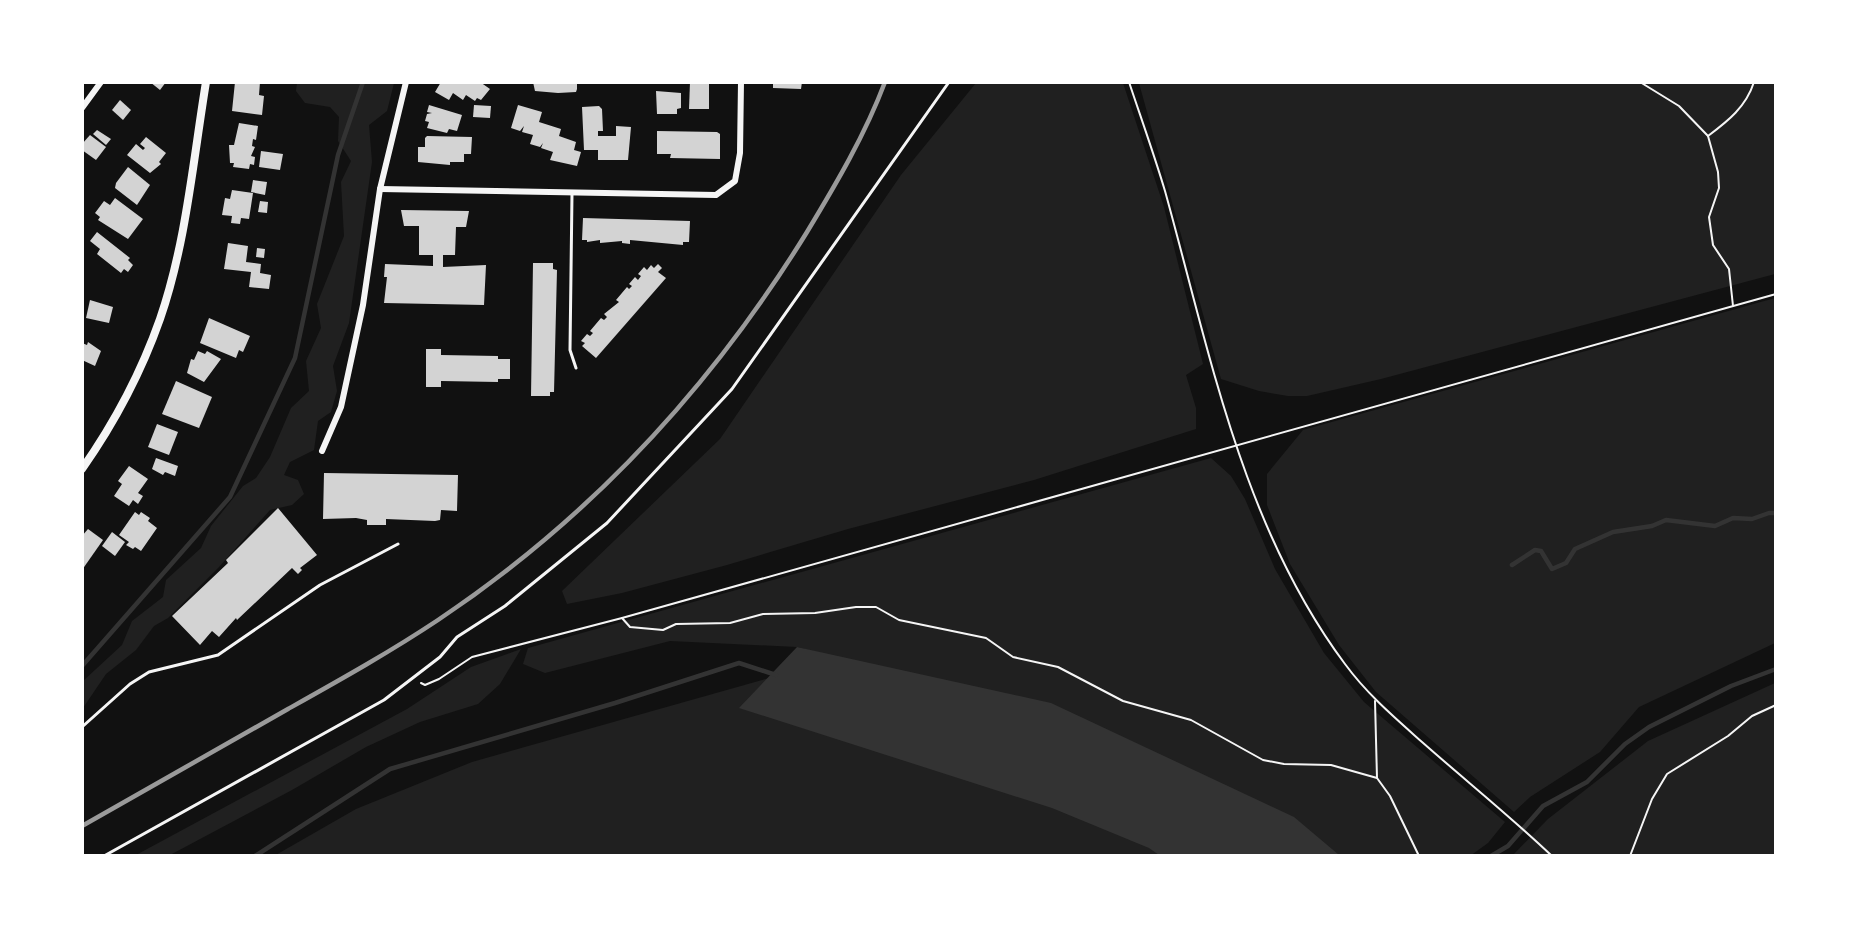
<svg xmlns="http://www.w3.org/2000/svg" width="1858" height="938" viewBox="0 0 1858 938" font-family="Literata,serif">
	<rect width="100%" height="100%" fill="#111"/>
	<!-- green -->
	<g fill="#202020">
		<path d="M297,83h97l-7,28 -18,14 3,37 -23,161 -16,43 4,25 -6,21 -13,9 -4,29 -24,12 -6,13 14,5 6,14 -12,11 -22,5 -51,57 -51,51 -14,8 -18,24 -30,24 -23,34v-27l39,-36 10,-24 31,-24 3,-17 35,-32 10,-22 32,-40 13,-8 14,-21 21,-49 18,-17 -3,-30 15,-33 -4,-24 27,-68 -3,-54 10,-21 -13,-20 1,-24 -9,-10 -25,-4 -9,-12z"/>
		<path d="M976,83h147l41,124 39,157 -17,11 10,33v21l-162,51 -186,49 -121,36 -105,28 -55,11 -5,-13 158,-152 181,-264z"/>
		<path d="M1139,83h636v191l-394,105 -74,17h-19l-29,-5 -38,-12z"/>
		<path d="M1775,298v345l-136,64 -39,45 -70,45 -16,15 -138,-120 -37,-47 -49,-81 -23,-59v-31l36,-44z"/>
		<path d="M1211,458l20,18 14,23 30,70 49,84 40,49 141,120 -17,21 -18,13h-1196l82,-47 116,-47 368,-104 -43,-11 -127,-6 -125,32 -22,-9 5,-16z"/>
		<path d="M521,649l-21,35 -22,20 -58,18 -54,25 -74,43 -122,65h-34l271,-146 64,-42z"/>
		<path d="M1775,683v172l-263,1 36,-37 100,-78z"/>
	</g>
	<!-- water -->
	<path fill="#333" d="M797,647l254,56 243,114 45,38h-180l-10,-7 -97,-40 -313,-100z"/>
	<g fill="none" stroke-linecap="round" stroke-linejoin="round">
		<!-- stream -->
		<g stroke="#333" stroke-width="4.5">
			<path d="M1512,565l23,-15 6,1 11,18 14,-6 9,-14 38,-17 39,-6 14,-6 49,6 18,-8 19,1 17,-6h7"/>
			<path d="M82,666l148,-169 65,-139 43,-203 25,-73"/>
			<path d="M255,856l135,-87 225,-66 124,-40 37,12"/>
			<path d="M1491,856l17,-10 35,-40 44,-24 38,-38 24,-17 82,-41 45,-17"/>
		</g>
	</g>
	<!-- building -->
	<g fill="#d3d3d3">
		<path d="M150,82h16l-6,8z"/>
		<path d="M235,82h25l-1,13 5,1 -2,19 -30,-4z"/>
		<path d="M441,82h39l10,7 -9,11 -4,-2 -2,3 -9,-6 -3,5 -10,-7 -4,7 -14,-8z"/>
		<path d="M533,82h44v7l-1,3 -18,1 -23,-2z"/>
		<path d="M690,82h19v27h-20z"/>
		<path d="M773,82h29l-1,7 -28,-1z"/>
		<path d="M656,91l25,2v15l-4,1v5h-20z"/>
		<path d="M120,100l11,10 -8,10 -11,-10z"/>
		<path d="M429,105l33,10 -5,16 -8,-2 -2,4 -20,-5 2,-6 -4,-1 2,-7 5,-1 -5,-1z"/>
		<path d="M474,105l17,1 -1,12 -17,-1z"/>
		<path d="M518,105l24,7 -3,10 22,7 -2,7 17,6 -2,8 7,2 -4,14 -27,-6 3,-8 -12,-4 2,-5 -3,4 -10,-3 3,-9 -11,-3 2,-6 -4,5 -9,-3z"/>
		<path d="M599,106l3,3 1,22h-5v5h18v-10l15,1 -3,33h-30v-10h-14l-2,-43z"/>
		<path d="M239,123l19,3 -2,14 -3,-1 -1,7 3,1 -4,9 4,1 -1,8 -4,-1 -1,5 -16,-2 1,-4h-4l-1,-18h5z"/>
		<path d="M97,130l14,9 -5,6 -13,-11z"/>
		<path d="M657,131l60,1 3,2v25l-50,-1 1,-4h-14z"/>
		<path d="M90,135l16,12 -10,13 -14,-10v-6z"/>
		<path d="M427,136l45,1 -1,17h-7v8h-14v3l-32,-3v-15h7v-9z"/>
		<path d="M146,137l20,16 -7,9 2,2 -11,9 -23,-18 9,-11 7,6 2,-2 -5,-4z"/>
		<path d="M261,151l22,3 -3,16 -21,-3z"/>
		<path d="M128,167l22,18 -13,20 -22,-17 1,-5z"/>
		<path d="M253,180l14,2 -2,13 -14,-3z"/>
		<path d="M232,190l21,3 -4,26 -8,-1 -1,6 -9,-1 1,-7 -10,-1 3,-17 5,1z"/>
		<path d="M115,198l28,21 -15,20 -30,-19 2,-3 -5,-4 9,-12 6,4z"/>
		<path d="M260,201l8,1 -1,11 -9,-1z"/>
		<path d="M401,210l68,1 -3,16h-10l-1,28h-12v12l43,-2 -2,40 -100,-2 3,-26h-3l1,-13 48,2v-11h-14v-29h-15z"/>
		<path d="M583,218l107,3 -1,21h-6v3l-53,-5v4l-8,-1v-2l-22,2v-3l-13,2v-2h-5z"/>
		<path d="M97,232l33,26 -2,2 5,5 -5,7 -4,-3 -3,4 -24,-19 3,-5 -10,-8z"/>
		<path d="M228,243l20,3 -2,16 15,2 -1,9 11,2 -2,14 -20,-2 2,-15 -27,-3z"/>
		<path d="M257,248l8,1 -1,9 -8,-1z"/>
		<path d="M533,263h20v6l4,1 -3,122h-4v4h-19z"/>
		<path d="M658,264l4,4 -4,4 8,6 -70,80 -14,-12 3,-3 -4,-2 6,-7 3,2 3,-3 -3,-2 11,-13 3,2 3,-3 -3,-3 15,-12 -3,-2 11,-13 2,2 3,-3 -3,-2 6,-7 3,3 3,-4 -3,-2 6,-7 3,3 4,-5 3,3z"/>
		<path d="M90,300l23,7 -4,16 -23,-5z"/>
		<path d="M209,318l41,18 -7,16 -4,-2 -3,8 -36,-15z"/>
		<path d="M88,342l13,9 -6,15 -13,-6v-17l5,2z"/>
		<path d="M426,349h15v6l57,1v3h12v20h-12v3l-57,-1v6h-15z"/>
		<path d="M198,351l7,3 2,-3 14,8 -17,23 -17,-9 4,-14 3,1z"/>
		<path d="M176,381l36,16 -13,31 -37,-14z"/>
		<path d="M157,424l21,8 -9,23 -21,-8z"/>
		<path d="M156,458l22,8 -3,10 -10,-4 -2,3 -11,-6z"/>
		<path d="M129,466l19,13 -10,14 5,3 -5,8 -5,-4 -4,6 -15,-10 8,-12 -4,-3z"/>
		<path d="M324,473l134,2 -1,36 -16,-1 -1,10 -5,1 -49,-2v6h-19v-5l-11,-2 -33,1z"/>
		<path d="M278,508l39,47 -17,13 2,2 -4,4 -6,-6 -55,52 -1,-2 -17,19 -7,-6 -12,14 -28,-29 56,-53 -2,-3z"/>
		<path d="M135,512l4,3 2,-3 9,6 -2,3 9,7 -16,23 -6,-4 -2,2 -7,-4 3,-3 -10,-7z"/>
		<path d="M88,529l15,11 -21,30v-34z"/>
		<path d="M112,532l13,10 -10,14 -13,-10z"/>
	</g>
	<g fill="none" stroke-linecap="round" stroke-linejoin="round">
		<!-- path -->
		<g stroke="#f5f5f5" stroke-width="2">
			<path d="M1129,82c12,36 25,72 36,109 45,162 77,335 180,473 22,30 49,53 77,78 43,38 88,74 130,114"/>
			<path d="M1640,82l39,24 29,30"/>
			<path d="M1733,306l-4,-37 -16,-24 -4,-28 10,-29 -1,-16 -10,-36c20,-15 38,-29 46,-54"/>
			<path d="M622,618l8,9 33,3 13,-6 54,-1 33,-9 52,-1 41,-6h20l23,13 87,18 27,19 45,10 65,34 68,19 72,40 21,4 47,1 46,13 13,18 29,60"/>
			<path d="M421,683l4,2 14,-6 33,-22 150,-39 1154,-324"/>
			<path d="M1375,701l2,77"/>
			<path d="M1630,856l22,-57 15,-25 61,-38 24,-20 24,-11"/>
		</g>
		<!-- service -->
		<g stroke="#f5f5f5" stroke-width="3">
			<path d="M572,194l-2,156 6,18"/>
			<path d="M82,727l48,-43 19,-12 69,-17 102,-70 78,-41"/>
			<path d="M104,856l280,-156 56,-43 17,-20 48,-31 102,-83 125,-134 217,-307"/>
		</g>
		<!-- minor -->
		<g stroke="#f5f5f5" stroke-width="6">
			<path d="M82,108l19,-26"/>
			<path d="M380,189l336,6 19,-14 5,-28 1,-71"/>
			<path d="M322,451l19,-44 22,-102 17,-116 26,-107"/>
		</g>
		<!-- tertiary -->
		<path stroke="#f5f5f5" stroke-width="8" d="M82,469c33,-47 59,-96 78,-150 26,-75 33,-158 46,-237"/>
		<!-- rail -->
		<path stroke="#9a9a9a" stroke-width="4.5" d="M82,826c69,-39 137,-78 206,-117 50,-28 102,-57 150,-89 151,-101 274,-234 369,-388 29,-48 58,-97 78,-150"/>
	</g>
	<!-- border -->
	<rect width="1858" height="938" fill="none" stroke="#ffffff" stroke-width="168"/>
</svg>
